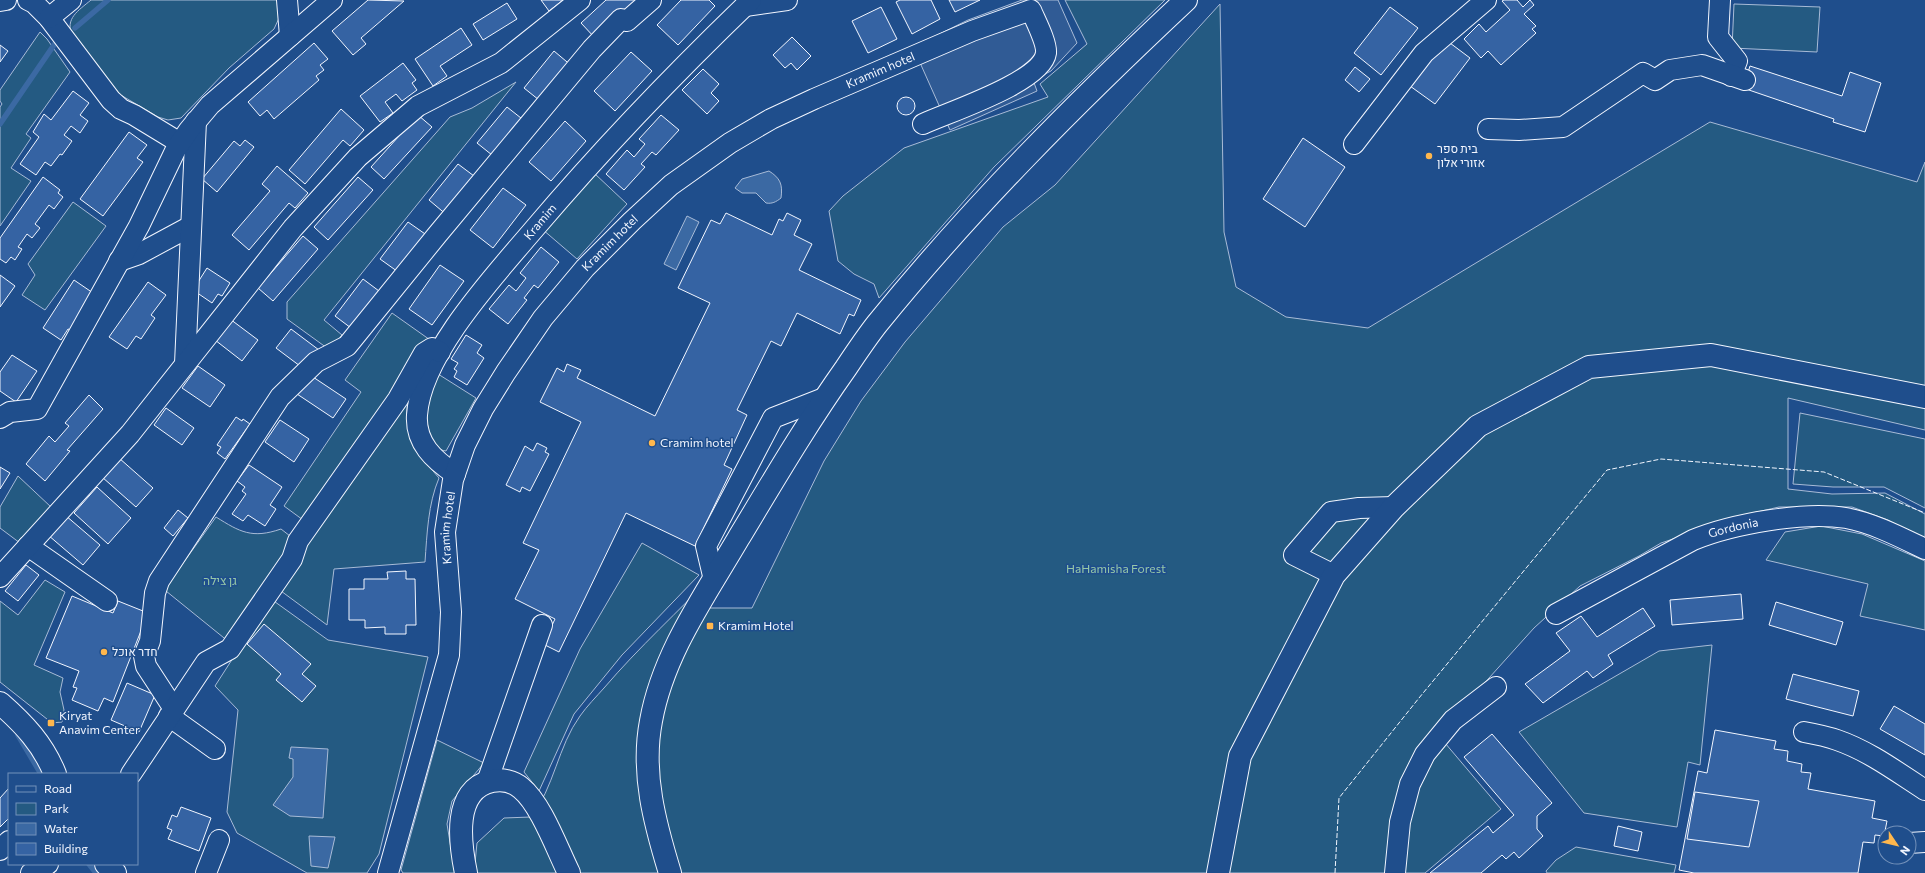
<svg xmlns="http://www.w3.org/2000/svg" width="1925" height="873" viewBox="0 0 1925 873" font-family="Commissioner,Heebo,sans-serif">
	<rect width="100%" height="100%" fill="#1f4e8c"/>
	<!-- green -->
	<g fill="#245a82" stroke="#a8bbd7">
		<path d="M91,0h191l-2,16 -6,13 -45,39 -48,50 -13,2 -10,-3 -39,-23 -47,-58c-7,-18 6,-25 19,-36z"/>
		<path d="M1065,0h100l-171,167 -115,131 -5,-14 -20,-10 -16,-13 -9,-50 14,-15 61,-48 144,-51 -8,-13 47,-40z"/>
		<path d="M1220,4l4,228 12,55 50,30 82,11 342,-206 207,60 8,-20v268l-137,-32v91l44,5 53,-1 40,21v26l-37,-20 -36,-13h-73l-35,8 -83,28 -22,13 -59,30 -46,42 -54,60 -70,74 -15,42 -7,69h-914l3,-30 27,-25 27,-1c23,-29 27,-71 49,-101 7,-10 16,-19 24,-28 35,-41 75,-77 112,-116l-14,36h50l72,-147 37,-60 44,-59 98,-115 52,-42z"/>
		<path d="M1734,4l86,3 -3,45 -85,-4z"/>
		<path d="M40,32l7,7 23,33 -44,62 5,4 -20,30 20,13 -31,45v-119l2,-3 -2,-3v-11z"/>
		<path d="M516,82l-192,238 18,15 -5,6 -10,7 -40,-29v-17l163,-185 22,-9z"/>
		<path d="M594,173l33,31 -50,55 -35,-30z"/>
		<path d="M73,202l33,24 -61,84 -23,-15 13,-20 -7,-11z"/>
		<path d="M392,313l41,29c-30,60 -42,81 6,136 -11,26 -12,56 -14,84l-91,7 -7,56 -46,-34 33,-63 -30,-22 77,-114 -16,-12z"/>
		<path d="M438,374l38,24 -30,53c-8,-1 -13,-6 -15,-14 -9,-23 -1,-41 7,-63z"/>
		<path d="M1800,413l125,26v69l-41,-21h-51l-40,-3z"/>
		<path d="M18,476l33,31 -31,36 -20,-15v-21z"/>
		<path d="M216,517c24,15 36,22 65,12l9,7 -5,21 -56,85 -63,-51v-4z"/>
		<path d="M1821,526l41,8 63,27v69l-65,-14 8,-32 -102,-24 19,-28z"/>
		<path d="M642,543l57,32 -77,80 -48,59 -35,77 -15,-19 56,-123z"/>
		<path d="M45,580l20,12 -31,73 29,13 -3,14 4,18 -2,12 -10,1 -52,-41v-81l18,14z"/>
		<path d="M271,599l57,41 100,17 -49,197 -12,19h-60l-70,-40 -10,-21 11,-102 -23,-24z"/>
		<path d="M1712,645l-12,120 -12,-3 -11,65 -93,-14 -65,-81 140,-81z"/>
		<path d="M437,740l47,23 -32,38 -5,23 8,49h-52l-2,-3z"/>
		<path d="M1445,743l56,66 -76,64h-20l3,-53 15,-48z"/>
		<path d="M1576,847l100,18 -2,8h-127l-1,-2 10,-11z"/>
	</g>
	<!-- parking -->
	<path fill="#305b95" stroke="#a8bbd7" d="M1022,0h36l19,43 -26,28 -18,9 4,11 -87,39 -37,-83 55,-27z"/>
	<!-- water -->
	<g fill="#3b69a3" stroke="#a8bbd7">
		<path d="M769,171c11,7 14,13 12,27 -5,4 -9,6 -15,5l-10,-10h-14l-7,-5 7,-9z"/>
		<path d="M687,216l12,6 -23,48 -12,-6z"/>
		<path d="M291,747l37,2 -5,69 -33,-2 -17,-11 20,-28v-18l-4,-1z"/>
		<path d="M309,836l26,1 -7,31 -17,-2z"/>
	</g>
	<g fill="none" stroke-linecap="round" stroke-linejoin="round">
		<!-- stream -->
		<g stroke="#3b69a3" stroke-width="5.5">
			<path d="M75,28l33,-28"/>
			<path d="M0,124l56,-82"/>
			<path d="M18,735l23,39"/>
			<path d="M89,864l7,9"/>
		</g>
	</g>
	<!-- building -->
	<g fill="#3563a3" stroke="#f2f6ff">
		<path d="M368,0l36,1 -43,37 5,6 -13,11 -21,-24z"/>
		<path d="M541,0h22l-14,11z"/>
		<path d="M606,0h29l-40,38 -14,-15z"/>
		<path d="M681,0h28l6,6 -37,39 -21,-20z"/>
		<path d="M900,0h31l9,19 -28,15 -16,-32z"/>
		<path d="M949,0h31l-25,12z"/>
		<path d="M1504,0h13l6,7 7,-7 4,5 -10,9 12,12 -4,3 4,4 -35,32 -13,-14 -7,7 -17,-19 15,-15 7,8 24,-22 -8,-9z"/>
		<path d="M507,3l10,16 -34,21 -10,-16z"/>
		<path d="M881,7l16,32 -29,14 -16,-32z"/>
		<path d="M1390,7l28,21 -37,47 -27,-22z"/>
		<path d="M461,28l11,17 -32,21 7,10 -14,10 -18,-27z"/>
		<path d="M792,37l19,19 -14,14 -6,-7 -6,5 -12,-13z"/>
		<path d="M1446,40l24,18 -35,46 -25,-18z"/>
		<path d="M314,43l14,16 -8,6 4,5 -8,6 3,4 -45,39 -7,-9 -7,6 -12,-14z"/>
		<path d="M0,45l8,6 -8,11z"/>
		<path d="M554,51l19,16 -29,37 -20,-16z"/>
		<path d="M631,52l21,19 -37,40 -21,-20z"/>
		<path d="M403,63l13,17 -4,3 5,7 -15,11 -6,-7 -11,8 8,11 -13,9 -20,-26z"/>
		<path d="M1750,66l92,30 8,-24 31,11 -16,49 -32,-10 1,-3 -91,-31z"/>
		<path d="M1355,67l15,12 -11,13 -14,-12z"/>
		<path d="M703,69l16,15 -8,9 8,8 -12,13 -25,-24z"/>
		<path d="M73,91l16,12 -9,12 8,6 -8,12 -9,-7 -7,9 8,6 -10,14 -2,-1 -9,12 -6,-4 -9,13 -16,-11 19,-27 -6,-5 11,-18 7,6z"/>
		<circle cx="906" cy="106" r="9"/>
		<path d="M507,107l19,15 -29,37 -20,-16z"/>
		<path d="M341,109l23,21 -14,16 -7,-6 -38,44 -16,-14z"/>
		<path d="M418,115l14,12 -48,52 -13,-12z"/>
		<path d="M661,115l18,15 -23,25 -4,-3 -11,12 4,3 -21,23 -18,-16 21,-24 7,7 11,-13 -6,-5z"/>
		<path d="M565,121l21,20 -35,40 -22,-19z"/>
		<path d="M129,132l18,13 -10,13 6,4 -40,54 -23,-17z"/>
		<path d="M1303,138l42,29 -40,60 -42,-28z"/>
		<path d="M245,140l9,7 -37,45 -15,-13 32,-38 6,5z"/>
		<path d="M458,164l20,15 -30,37 -19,-16z"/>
		<path d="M277,166l31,27 -13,15 -6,-5 -40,47 -17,-15 38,-44 -8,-7z"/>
		<path d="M43,177l17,13 -2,3 5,4 -9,12 -5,-4 -14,19 5,4 -8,10 -5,-4 -9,13 4,2 -7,11 -4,-3 -5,6 -6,-4v-21z"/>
		<path d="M358,177l15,13 -45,50 -14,-13z"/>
		<path d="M503,188l23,17 -33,43 -23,-18z"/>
		<path d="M726,213l46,22 7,-16 4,2 4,-8 14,7 -7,15 18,9 -13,26 62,30 -7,16 -5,-2 -9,20 -43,-21 -16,33 -10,-5 -34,69 10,5 -23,50 8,4 -37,77 -69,-33 -67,139 -16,-8 12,-25 -40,-20 24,-49 -16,-7 58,-121 -41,-20 17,-34 7,4 3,-8 14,6 -4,8 78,38 55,-113 -32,-15 33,-68 9,4z"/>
		<path d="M408,222l20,14 -27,38 -21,-15z"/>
		<path d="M303,236l15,13 -45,52 -15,-13z"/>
		<path d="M541,247l18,15 -21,26 -4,-3 -10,13 3,2 -19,24 -19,-15 20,-24 7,6 10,-13 -6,-5z"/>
		<path d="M440,265l24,16 -32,44 -23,-16z"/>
		<path d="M207,268l23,15 -8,13 -4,-2 -6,9 -19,-13z"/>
		<path d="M0,275l15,11 -15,21z"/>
		<path d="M363,279l20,15 -28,37 -20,-15z"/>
		<path d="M74,280l22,15 -25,35 -3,-1 -7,11 -18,-12z"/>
		<path d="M148,282l18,13 -15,20 4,3 -14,21 -5,-3 -9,13 -18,-12z"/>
		<path d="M230,319l28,21 -16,21 -27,-21z"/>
		<path d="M291,329l28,21 -15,19 -28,-21z"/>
		<path d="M466,335l16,10 -5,8 7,5 -17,27 -13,-8 3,-6 -3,-2 4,-6 -7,-4z"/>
		<path d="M12,355l25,16 -21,31 -16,-11v-19z"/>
		<path d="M198,366l27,19 -15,22 -28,-19z"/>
		<path d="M310,375l36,24 -13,19 -36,-24z"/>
		<path d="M89,395l14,14 -36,41 3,1 -25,30 -19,-17 23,-28 6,6 14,-16 -4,-3z"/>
		<path d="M166,408l28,20 -12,17 -28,-20z"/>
		<path d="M236,417l6,4 1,-2 7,5 -25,35 -8,-6 4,-6 -4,-2z"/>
		<path d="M280,420l29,19 -15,23 -29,-20z"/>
		<path d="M537,443l10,5 -2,4 4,2 -19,37 -8,-4 -2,5 -14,-7 19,-39 8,5z"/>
		<path d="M119,458l34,30 -17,19 -34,-30z"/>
		<path d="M249,465l33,22 -12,18 6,4 -11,17 -17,-11 -5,6 -11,-7 14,-20 -4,-3 3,-4 -8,-6z"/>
		<path d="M0,467l10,6 -10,16z"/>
		<path d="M97,487l34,31 -23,26 -34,-31z"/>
		<path d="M178,510l10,8 -15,18 -9,-8z"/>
		<path d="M65,515l35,30 -17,20 -35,-30z"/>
		<path d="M26,565l13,10 -21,26 -13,-10z"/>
		<path d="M406,571v8h9l1,46h-10v9h-21v-7l-20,1v-8h-16v-31h15v-10h24l-1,-7z"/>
		<path d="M1741,594l2,25 -71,6 -2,-25z"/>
		<path d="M72,596l41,17 5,-12 30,12 -35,89 -9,-4 -6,13 -26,-11 5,-12 -4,-1 6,-16 -33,-13z"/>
		<path d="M1776,602l67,20 -7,23 -67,-20z"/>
		<path d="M1643,608l12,18 -47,29 5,9 -20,14 -6,-7 -44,32 -18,-19 45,-33 -14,-18 25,-17 16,21z"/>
		<path d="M264,624l47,40 -9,10 14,12 -14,16 -26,-22 5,-6 -34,-30z"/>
		<path d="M1793,674l66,17 -6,25 -67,-17z"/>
		<path d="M127,683l28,12 -16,37 -28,-12z"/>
		<path d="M1894,706l31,18v31l-45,-26z"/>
		<path d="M1715,730l61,11 -2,8 14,2 -1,10 15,3 -1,8 10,1 -3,16 67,12 -3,17 15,3 -3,15 -9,-1 -1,8 -11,-1 -5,31h-164l-15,-3 19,-99 9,2z"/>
		<path d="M1492,734l60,69 -15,13v13l6,7 -24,22 -5,-6 -8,7 -4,-4 -21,18h-51l58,-47 5,7 21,-18 -50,-58z"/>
		<path d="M9,788v30l-9,9v-29z"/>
		<path d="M1695,792l64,9 -10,46 -62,-8z"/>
		<path d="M181,807l30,11 -12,33 -31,-12 4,-9 -5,-2 5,-13 5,2z"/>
		<path d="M1618,826l24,6 -4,19 -24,-5z"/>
	</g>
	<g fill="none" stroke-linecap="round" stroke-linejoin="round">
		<defs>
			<g id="minor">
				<path d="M28,0l6,3 15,15 62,82 10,9 13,6 46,28"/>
				<path d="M287,0l3,36"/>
				<path d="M1720,0l-2,37 19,24 -6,15"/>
				<path d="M0,1l6,-1"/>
				<path d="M745,6l42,-6"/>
				<path d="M49,18l22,-18"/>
				<path d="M1488,129l31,1 44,-3 80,-54 12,7 15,-10 32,-5 43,15"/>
				<path d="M1354,144l70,-91 62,-53"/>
				<path d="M119,261l20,-7 52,-28"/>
				<path d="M185,364l11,-243"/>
				<path d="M0,418l10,-6 27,-3 102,-183 37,-77 13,-19 21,-25 122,-105"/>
				<path id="s1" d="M455,474c-21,-14 -40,-31 -38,-59 4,-61 79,-141 118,-187 68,-80 140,-155 216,-228"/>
				<path d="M28,546l79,55"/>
				<path d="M1334,575l-40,-20 37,-43 28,-4 35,-1"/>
				<path d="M0,577l130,-143 163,-206 65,-71 60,-51 83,-43 79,-63"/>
				<path d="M714,580l-8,-34 67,-128 51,-20"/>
				<path id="s2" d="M1556,614l137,-74c39,-16 111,-29 153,-22 27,5 54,19 79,31"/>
				<path d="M174,709l-28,-43 -2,-10 6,-15 5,-48 4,-12 121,-184 36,-35 31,-16 90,-111 155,-186 29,-30 6,2 24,-21"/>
				<path d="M169,716l46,33"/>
				<path d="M1804,732c11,2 22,4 33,8 32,11 60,32 88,50"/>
				<path d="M131,774l75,-112 24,-13 62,-90 6,-18 100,-142 26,-46 8,-5 8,4"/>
				<path d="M487,782l55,-157"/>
				<path d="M1909,843l16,-1"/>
				<path d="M0,850l9,-9"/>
				<path d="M31,873l17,-9"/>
				<path d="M206,873l13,-33"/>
				<path id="s3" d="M388,873l61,-218 2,-43 -6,-80 8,-52 12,-35 18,-36 23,-37 37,-54 42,-50 47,-47 39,-36 59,-42 41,-24 43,-20 158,-68 59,-21c4,10 16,32 15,43 -4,29 -97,59 -123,71"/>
				<path d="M1395,873l5,-51 10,-38 15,-30 28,-34 43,-33"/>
			</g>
			<g id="major">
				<path d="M0,703c24,21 43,41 55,71"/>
				<path d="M106,864l9,9"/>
				<path d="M466,873c-6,-29 -14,-84 26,-92 10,-2 21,0 29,7 20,16 36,61 48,85"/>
				<path d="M670,873c-15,-49 -29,-100 -19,-152 12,-67 53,-124 87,-182 35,-58 69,-116 108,-171 10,-15 20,-30 31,-44 94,-116 200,-222 309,-324"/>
				<path d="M1218,873l22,-117 94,-181 60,-68 84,-81 111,-59 122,-12 214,42"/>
			</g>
		</defs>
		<!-- minor casing -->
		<use href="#minor" stroke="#f2f6ff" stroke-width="22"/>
		<!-- major casing -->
		<use href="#major" stroke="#f2f6ff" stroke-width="24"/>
		<!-- minor -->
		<use href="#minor" stroke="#1f4e8c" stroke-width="20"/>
		<!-- major -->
		<use href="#major" stroke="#1f4e8c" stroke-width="22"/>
		<!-- fence -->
		<path stroke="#f2f6ff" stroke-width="1" stroke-dasharray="5 2" stroke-linecap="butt" d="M1335,873l4,-75 80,-100 188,-228 54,-11 163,13 101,41"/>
	</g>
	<!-- markers -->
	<g fill="#ffb74d" stroke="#1f4e8c" stroke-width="1.5">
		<circle cx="1429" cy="156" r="4"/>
		<circle cx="652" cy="443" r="4"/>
		<rect x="706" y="622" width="8" height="8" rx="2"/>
		<circle cx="104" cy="652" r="4"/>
		<rect x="47" y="719" width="8" height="8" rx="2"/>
	</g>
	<g text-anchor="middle" stroke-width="3" stroke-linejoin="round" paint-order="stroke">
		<!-- street labels -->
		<g font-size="12" fill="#f2f6ff" stroke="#1f4e8c">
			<text dy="4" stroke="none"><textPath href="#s3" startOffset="1013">Kramim hotel</textPath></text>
			<text dy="4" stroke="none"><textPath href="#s1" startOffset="306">Kramim</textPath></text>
			<text dy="4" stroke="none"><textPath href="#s3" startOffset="689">Kramim hotel</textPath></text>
			<text dy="4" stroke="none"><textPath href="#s3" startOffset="354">Kramim hotel</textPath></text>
			<text dy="4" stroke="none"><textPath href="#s2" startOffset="198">Gordonia</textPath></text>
		</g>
		<!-- poi labels -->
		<g font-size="12" fill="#f2f6ff" stroke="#1f4e8c" text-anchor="start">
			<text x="1437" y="153">בית ספר<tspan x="1437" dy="14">אזורי אלון</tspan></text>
			<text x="660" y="447">Cramim hotel</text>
			<text x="718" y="630">Kramim Hotel</text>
			<text x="112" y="656">חדר אוכל</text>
			<text x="59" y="720">Kiryat<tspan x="59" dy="14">Anavim Center</tspan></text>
		</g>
		<!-- park labels -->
		<g font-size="12" fill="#97c8a6" stroke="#1f4e8c">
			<text x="1116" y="573">HaHamisha Forest</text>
			<text x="220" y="585">גן צילה</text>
		</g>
	</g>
	<!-- legend -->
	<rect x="8" y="773" width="130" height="92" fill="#1f4e8c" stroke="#7391ba"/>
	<rect x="16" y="786" width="20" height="6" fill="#1f4e8c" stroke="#7391ba"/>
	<text x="44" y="793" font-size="12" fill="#f2f6ff">Road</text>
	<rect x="16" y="803" width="20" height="12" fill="#245a82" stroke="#7391ba"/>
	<text x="44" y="813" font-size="12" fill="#f2f6ff">Park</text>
	<rect x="16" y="823" width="20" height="12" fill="#3b69a3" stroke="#7391ba"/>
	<text x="44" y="833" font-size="12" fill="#f2f6ff">Water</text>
	<rect x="16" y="843" width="20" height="12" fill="#3563a3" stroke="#7391ba"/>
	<text x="44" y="853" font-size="12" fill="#f2f6ff">Building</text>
	<!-- north arrow -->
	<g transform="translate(1897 845) rotate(125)"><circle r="19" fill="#1f4e8c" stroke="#7391ba"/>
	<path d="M0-3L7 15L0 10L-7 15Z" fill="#ffb74d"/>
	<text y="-6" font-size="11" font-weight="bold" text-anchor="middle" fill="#f2f6ff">N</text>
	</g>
</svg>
